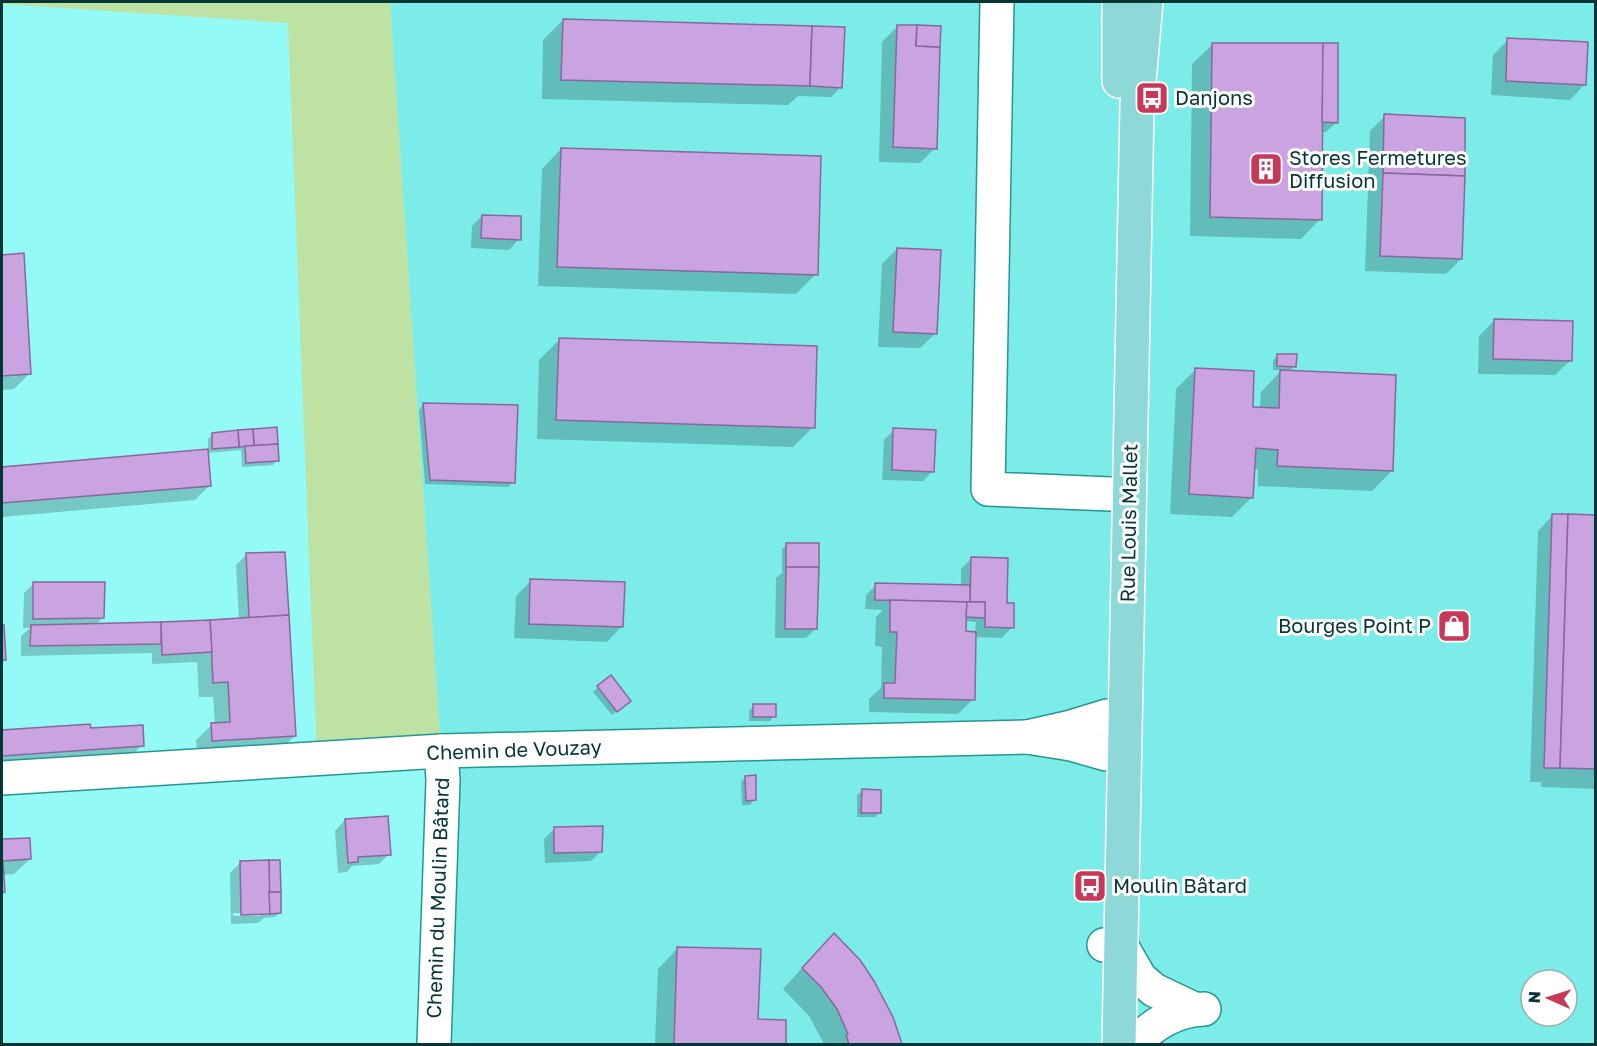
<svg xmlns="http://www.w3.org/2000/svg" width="1597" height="1046" viewBox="0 0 1597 1046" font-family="'Golos Text',sans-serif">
	<rect width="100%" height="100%" fill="#94faf6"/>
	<!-- built -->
	<path fill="#7bece8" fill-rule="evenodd" d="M390,2h1205v1042h-1161l9,-264zM1531,980h36v36h-36z"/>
	<!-- green -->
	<path fill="#bee1a4" d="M2,2h388l51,749 -124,8 -29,-736 -286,-19z"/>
	<!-- shadow -->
	<g fill="#0003" fill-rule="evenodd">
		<path d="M563,20l278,67 -10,10 -33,-1 -10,9 -246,-6 1,-59z"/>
		<path d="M897,27l38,121 -15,15 -41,-1 3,-120z"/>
		<path d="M1508,40l77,44 -15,16 -79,-5 2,-40z"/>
		<path d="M1212,45l125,77 -11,10h-5l-1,87 -19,20 -111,-3 2,-172z"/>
		<path d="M1385,116l76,143 -15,15 -81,-3 5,-140z"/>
		<path d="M561,149l255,125 -20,20 -258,-8 4,-117z"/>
		<path d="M482,216l37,23 -10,11 -38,-2 1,-22z"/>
		<path d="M897,249l39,84 -16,15 -42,-1 4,-83z"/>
		<path d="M22,255l7,119 -15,15 -12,1v-134z"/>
		<path d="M1494,321l77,39 -16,15 -77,-1 1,-38z"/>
		<path d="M559,340l254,87 -20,20 -256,-8 2,-79z"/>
		<path d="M1278,355l17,11 -7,6 104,99 -20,20 -114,-5v-17h-5l-1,28 -20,20 -62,-3 6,-125 20,-20 55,39 9,1 1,-17 21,-22h-9v-10z"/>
		<path d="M423,405l90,77 -5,5 -83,-3 -6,-74z"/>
		<path d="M276,429l1,31 -4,5 -31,2 -1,-17 -34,3 3,32 -15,15 -193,17v-49l206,-17v-12l5,-5z"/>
		<path d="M894,430l39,41 -10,10 -41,-1 2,-40z"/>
		<path d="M1553,515l43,2v272l-55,-2v-5h-11l8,-251z"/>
		<path d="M787,545l29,83 -10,10h-31l1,-60 6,-5v-24z"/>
		<path d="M246,555l49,181 -16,15 -82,5 -1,-16 16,-15 3,-1 -2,-27h-14l-2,-35 -45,2v-11l-131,3v-20l9,-8h-7l1,-35 10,-10 69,35 -7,6 143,-4 -3,-55z"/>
		<path d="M971,559l34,45 7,23 -10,11 -27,-1 -2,62 -15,15 -89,-2v-13l12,-11 1,-41 -7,-1 1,-29 7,-7 -18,-1 1,-14 10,-10 85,2v-18zM965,621l11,1 -1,11h-11z"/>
		<path d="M531,581l91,45 -15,16 -93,-4 2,-42z"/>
		<path d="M598,687l27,18 -13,10 -19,-23z"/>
		<path d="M754,706l20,10 -4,5h-21v-11z"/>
		<path d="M89,725v5l53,15 -15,15 -125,9v-37z"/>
		<path d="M746,777l8,23 -4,5h-8l-1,-23z"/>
		<path d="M862,791l18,21 -5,5h-18v-22z"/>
		<path d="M345,820l44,34 -10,10 -27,2 -5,6 -9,1 -3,-42z"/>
		<path d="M555,828l46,23 -10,10 -46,2 -1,-24z"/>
		<path d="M29,839l1,20 -16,15 -12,1 1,17 -1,2v-53z"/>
		<path d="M240,863l40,50 -5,4 -11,1 -6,5 -27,1 -1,-51zM233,913h27v3h-27z"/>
		<path d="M677,949l80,72 28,1 -1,22h-129l3,-75z"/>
		<path d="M814,955l85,86 1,3h-76l-15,-28 -26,-27z"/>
	</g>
	<!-- building -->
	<g fill="#c9a4e0" stroke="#8a669f" stroke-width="1.5">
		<path d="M563,19l249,7 -2,60 -249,-6z"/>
		<path d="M897,25h20l-1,21 24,1 -3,102 -44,-2z"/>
		<path d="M917,25l24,1 -1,21 -24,-1z"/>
		<path d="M812,26l33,1 -3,61 -32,-2z"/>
		<path d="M1507,38l81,4 -2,43 -80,-4z"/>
		<path d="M1212,43h111l-1,177 -112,-3z"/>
		<path d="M1323,43h15v80l-16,-1z"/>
		<path d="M1384,114l81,4v58l-82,-3z"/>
		<path d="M561,148l260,8 -3,119 -261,-8z"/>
		<path d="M1383,173l82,3 -3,83 -82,-3z"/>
		<path d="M482,215l39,1v24l-40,-2z"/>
		<path d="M897,248l44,2 -4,84 -44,-2z"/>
		<path d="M24,253l7,121 -29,2v-121z"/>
		<path d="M1494,319l79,2 -1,40 -79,-2z"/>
		<path d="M559,338l258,8 -2,82 -259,-8z"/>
		<path d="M1277,354h20l-1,13 -19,-1z"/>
		<path d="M1195,368l59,3 -1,36 26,1 1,-38 116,5 -3,96 -116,-5 1,-16 -22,-2 -3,50 -64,-4z"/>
		<path d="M423,403l95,2 -3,78 -85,-3z"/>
		<path d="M277,427l1,17 -24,2 -1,-17z"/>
		<path d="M893,428l43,2 -2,42 -42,-2z"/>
		<path d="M253,429l1,17 -15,1 -1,-17z"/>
		<path d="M238,430l1,17 -27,2v-16z"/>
		<path d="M278,444l1,17 -33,2 -1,-17z"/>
		<path d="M208,449l3,37 -209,17v-36z"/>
		<path d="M1552,514h16l-8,254h-16z"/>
		<path d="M1568,514l28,1v254l-36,-1z"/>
		<rect x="786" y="543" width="33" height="24"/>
		<path d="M285,552l4,63 -40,3 -3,-65z"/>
		<path d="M971,557l37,1 -1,45h7v25l-29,-1v-25h-15z"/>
		<path d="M786,567h33l-2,62h-32z"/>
		<path d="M530,579l95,3 -2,45 -94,-3z"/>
		<path d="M33,582h72l-1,36 -71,1z"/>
		<path d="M875,583l95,2v17l-95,-2z"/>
		<path d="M890,600l77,2 -1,29 10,1 -1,68 -91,-2v-15h11l2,-51h-7z"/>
		<path d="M967,602h18v16l-19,-1z"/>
		<path d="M289,615l7,121 -84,5 -1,-18 19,-1 -2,-40 -15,1 -3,-63z"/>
		<path d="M210,620l2,32 -50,3 -1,-33z"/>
		<path d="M161,622v22l-131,2 1,-21z"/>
		<path d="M2,625h2l2,35h-4z"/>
		<path d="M611,675l20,26 -14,11 -20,-26z"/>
		<rect x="753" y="704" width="23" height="13"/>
		<path d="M90,724l1,4 52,-3 1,21 -142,10v-26z"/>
		<path d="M756,775v25l-10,1 -1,-25z"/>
		<path d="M862,789l19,1v23h-20z"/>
		<path d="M388,816l3,39 -33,2v5l-10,1 -3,-44z"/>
		<path d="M603,826l-1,26 -48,1v-26z"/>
		<path d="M30,838l1,21 -28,2 2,31 -3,1v-54z"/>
		<path d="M269,860h11l1,32h-12z"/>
		<path d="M269,860l1,54 -29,1 -1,-54z"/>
		<path d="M269,892h12v21l-11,1z"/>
		<path d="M834,933l26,27 14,21 19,36 9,27h-53l-3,-9 2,-1 -11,-25 -16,-22 -19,-19z"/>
		<path d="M677,947l84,2 -3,70 28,1v24h-112z"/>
	</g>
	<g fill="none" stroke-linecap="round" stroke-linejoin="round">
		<defs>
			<g id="minor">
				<path d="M997,2l-9,487 123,5"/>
				<path d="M1107,716l17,21 -18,17 -35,-10 -44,-7 44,-10z"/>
				<path d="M2,778l439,-27 586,-14"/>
				<path d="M1104,945h17l19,33 14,12 40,19"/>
				<path d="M434,1044l9,-264 -2,-29"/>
				<path d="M1133,1044c21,-20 42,-34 71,-35"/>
			</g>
			<g id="major">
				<path d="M1119,2v79"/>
				<path d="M1119,1044l18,-940 9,-102"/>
			</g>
		</defs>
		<!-- minor casing -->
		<use href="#minor" stroke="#259693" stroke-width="36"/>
		<!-- major casing -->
		<use href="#major" stroke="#fff" stroke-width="36"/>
		<!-- minor -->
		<use href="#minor" stroke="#fff" stroke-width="33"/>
		<!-- major -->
		<use href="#major" stroke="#8ed9d7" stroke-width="33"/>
	</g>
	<!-- icons -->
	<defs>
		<symbol id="bus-square" viewBox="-11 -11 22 22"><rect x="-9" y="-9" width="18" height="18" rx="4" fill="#c83858" stroke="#fff"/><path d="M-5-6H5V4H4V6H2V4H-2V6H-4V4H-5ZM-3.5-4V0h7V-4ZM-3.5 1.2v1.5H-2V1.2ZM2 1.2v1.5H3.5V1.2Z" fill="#fff"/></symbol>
		<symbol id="building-square" viewBox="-11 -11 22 22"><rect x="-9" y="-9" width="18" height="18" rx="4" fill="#c83858" stroke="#fff"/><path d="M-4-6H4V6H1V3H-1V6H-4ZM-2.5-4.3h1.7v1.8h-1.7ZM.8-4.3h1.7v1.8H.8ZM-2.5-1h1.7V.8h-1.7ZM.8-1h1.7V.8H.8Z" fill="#fff"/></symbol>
		<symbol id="shop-square" viewBox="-11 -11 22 22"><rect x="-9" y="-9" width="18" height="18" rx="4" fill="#c83858" stroke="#fff"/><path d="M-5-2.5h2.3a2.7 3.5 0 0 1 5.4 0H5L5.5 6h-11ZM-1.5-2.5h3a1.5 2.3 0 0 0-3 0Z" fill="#fff"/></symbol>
	</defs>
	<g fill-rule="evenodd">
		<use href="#bus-square" x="1133" y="79" width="38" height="38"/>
		<use href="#building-square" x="1247" y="150" width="38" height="38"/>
		<use href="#shop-square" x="1435" y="607" width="38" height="38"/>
		<use href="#bus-square" x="1071" y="867" width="38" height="38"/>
	</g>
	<g text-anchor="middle" stroke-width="6" stroke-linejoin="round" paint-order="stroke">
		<!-- poi labels -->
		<g font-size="20" fill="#053534" stroke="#fff" text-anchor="start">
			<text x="1175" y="105">Danjons</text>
			<text x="1289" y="165">Stores Fermetures<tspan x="1289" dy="23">Diffusion</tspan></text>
			<text x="1431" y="633" text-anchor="end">Bourges Point P</text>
			<text x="1113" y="893">Moulin Bâtard</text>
		</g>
		<!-- street labels -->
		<g font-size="20" fill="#053534" stroke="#fff">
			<text transform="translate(1129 523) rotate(-89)" y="7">Rue Louis Mallet</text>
			<text transform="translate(514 750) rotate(-2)" y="7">Chemin de Vouzay</text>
			<text transform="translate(438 898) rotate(-88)" y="7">Chemin du Moulin Bâtard</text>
		</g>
	</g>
	<!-- border -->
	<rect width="1597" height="1046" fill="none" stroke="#053534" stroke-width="6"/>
	<!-- north arrow -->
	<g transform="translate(1549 998) rotate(273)"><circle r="28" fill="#ffffff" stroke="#9baeae" stroke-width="1.5"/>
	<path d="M0-4.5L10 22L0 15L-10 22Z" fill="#c83858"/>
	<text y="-9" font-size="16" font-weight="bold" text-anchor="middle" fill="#053534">N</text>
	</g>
</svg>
